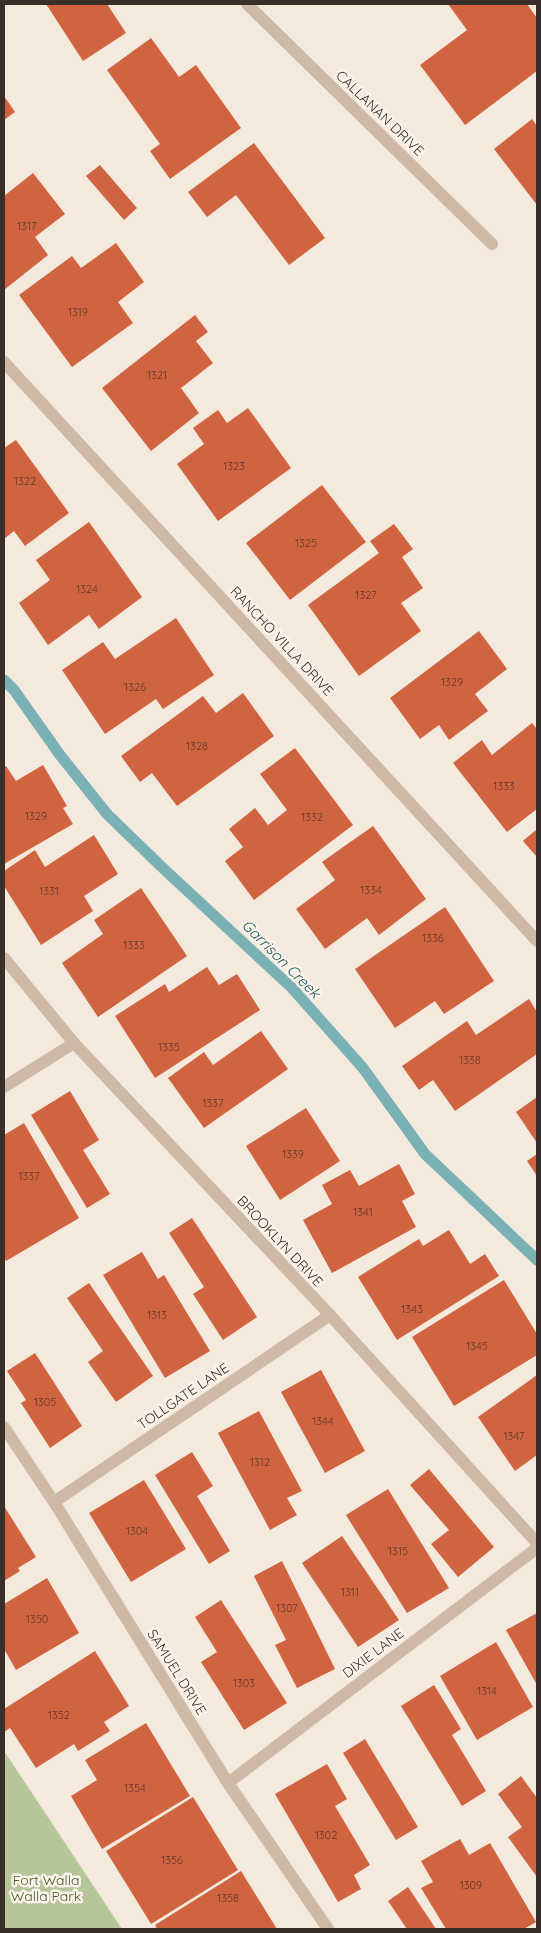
<svg xmlns="http://www.w3.org/2000/svg" width="541" height="1933" viewBox="0 0 541 1933" font-family="Quicksand,sans-serif">
	<rect width="100%" height="100%" fill="#f4e9dd"/>
	<!-- green -->
	<path fill="#b7c59b" d="M4,1751l118,178h-118z"/>
	<g fill="none" stroke-linecap="round" stroke-linejoin="round">
		<!-- stream -->
		<path stroke="#79b1b4" stroke-width="11" d="M4,680l10,10 46,65 47,59 59,57 126,117 71,80 62,86 112,106"/>
	</g>
	<!-- building -->
	<g fill="#d06340">
		<path d="M46,4h61l19,29 -43,28z"/>
		<path d="M448,4h79l10,14v53l-72,54 -45,-60 47,-35z"/>
		<path d="M151,38l28,39 17,-12 45,63 -71,51 -20,-28 10,-7 -53,-74z"/>
		<path d="M4,96l11,16 -11,8z"/>
		<path d="M532,119l5,7v79l-43,-56z"/>
		<path d="M254,143l71,95 -36,27 -53,-70 -29,22 -19,-25z"/>
		<path d="M100,165l37,43 -13,12 -38,-44z"/>
		<path d="M33,173l32,41 -30,23 13,18 -44,35v-94z"/>
		<path d="M116,243l28,39 -26,20 15,21 -61,44 -53,-72 53,-39 9,12z"/>
		<path d="M195,315l13,17 -12,9 17,22 -32,25 18,25 -48,38 -49,-63z"/>
		<path d="M248,408l43,60 -73,53 -41,-57 27,-20 -11,-16 25,-18 9,13z"/>
		<path d="M16,440l53,73 -44,33 -11,-15 -10,8v-91z"/>
		<path d="M322,485l44,57 -76,58 -44,-57z"/>
		<path d="M89,522l53,75 -43,32 -10,-14 -41,30 -29,-42 31,-23 -14,-20z"/>
		<path d="M394,524l19,25 -11,8 21,31 -22,15 20,28 -62,45 -51,-71 71,-52 -9,-12z"/>
		<path d="M176,618l38,57 -51,34 -7,-10 -51,35 -43,-64 41,-28 12,17z"/>
		<path d="M479,631l28,38 -32,25 13,17 -39,29 -10,-15 -19,14 -30,-41z"/>
		<path d="M243,693l31,43 -97,70 -25,-33 -12,9 -19,-26 82,-60 13,17z"/>
		<path d="M532,723l5,6v80l-30,23 -54,-69 29,-23 10,15z"/>
		<path d="M295,748l58,77 -99,75 -29,-39 18,-14 -14,-18 26,-21 13,17 19,-15 -27,-36z"/>
		<path d="M43,765l24,41 -4,2 10,16 -69,40v-97l2,-1 10,15z"/>
		<path d="M373,826l53,73 -47,36 -12,-17 -42,31 -29,-40 39,-29 -13,-18z"/>
		<path d="M537,829v28l-14,-16z"/>
		<path d="M94,835l24,39 -34,22 9,15 -52,34 -37,-59v-15l31,-21 10,17z"/>
		<path d="M141,888l46,68 -89,61 -36,-54 41,-29 -9,-14z"/>
		<path d="M445,907l49,74 -50,33 -9,-13 -40,27 -40,-59z"/>
		<path d="M207,967l12,18 18,-11 23,36 -105,68 -40,-62 50,-32 4,8z"/>
		<path d="M529,999l8,13v42l-82,57 -22,-31 -14,10 -17,-24 65,-45 9,14z"/>
		<path d="M261,1031l27,38 -84,59 -36,-50 36,-26 9,13z"/>
		<path d="M70,1091l29,49 -16,10 27,44 -23,14 -56,-93z"/>
		<path d="M537,1097v46l-21,-31z"/>
		<path d="M306,1108l34,53 -60,39 -34,-54z"/>
		<path d="M24,1123l55,95 -73,43 -2,-4v-122z"/>
		<path d="M537,1154v22l-10,-15z"/>
		<path d="M399,1164l16,30 -13,7 14,26 -84,46 -29,-53 29,-16 -10,-19 28,-15 9,16z"/>
		<path d="M192,1218l65,99 -34,23 -30,-46 11,-7 -35,-54z"/>
		<path d="M449,1230l21,34 15,-10 14,22 -102,64 -39,-63 61,-38 4,7z"/>
		<path d="M142,1252l16,27 6,-4 46,76 -45,27 -62,-103z"/>
		<path d="M504,1280l33,54v21l-83,51 -42,-69z"/>
		<path d="M89,1283l64,93 -37,26 -28,-40 15,-11 -36,-53z"/>
		<path d="M35,1353l47,73 -32,22 -29,-45 5,-3 -19,-29z"/>
		<path d="M321,1370l44,81 -40,22 -44,-81z"/>
		<path d="M537,1375v80l-22,16 -37,-54z"/>
		<path d="M259,1411l43,80 -15,7 10,17 -27,15 -52,-97z"/>
		<path d="M192,1452l21,34 -16,10 33,55 -21,13 -54,-89z"/>
		<path d="M429,1469l65,78 -36,30 -27,-33 18,-14 -39,-45z"/>
		<path d="M144,1480l42,69 -55,33 -42,-69z"/>
		<path d="M388,1489l61,99 -42,25 -61,-98z"/>
		<path d="M4,1506l32,51 -18,11 2,3 -16,10z"/>
		<path d="M342,1536l57,84 -41,27 -56,-84z"/>
		<path d="M282,1561l53,108 -38,19 -22,-43 11,-5 -32,-64z"/>
		<path d="M47,1578l32,55 -63,37 -12,-21v-45z"/>
		<path d="M221,1600l66,103 -43,27 -43,-68 16,-10 -22,-35z"/>
		<path d="M537,1613v72l-31,-55z"/>
		<path d="M496,1642l37,65 -56,33 -37,-64z"/>
		<path d="M95,1651l34,55 -25,16 6,9 -32,20 -4,-7 -38,24 -26,-40 -6,4v-23z"/>
		<path d="M434,1685l27,44 -9,6 34,56 -24,15 -61,-100z"/>
		<path d="M146,1723l44,73 -88,53 -31,-53 26,-16 -12,-20z"/>
		<path d="M365,1739l53,88 -22,13 -53,-87z"/>
		<path d="M327,1764l20,35 -12,7 35,59 -16,10 7,14 -23,13 -63,-108z"/>
		<path d="M521,1776l16,22v79l-29,-40 14,-10 -24,-33z"/>
		<path d="M193,1797l45,73 -87,54 -45,-73z"/>
		<path d="M460,1839l9,16 21,-12 46,79 -12,7h-78l-25,-41 12,-6 -12,-21z"/>
		<path d="M241,1871l36,58h-120l-2,-4z"/>
		<path d="M408,1887l28,42h-29l-19,-28z"/>
	</g>
	<g fill="none" stroke-linecap="round" stroke-linejoin="round">
		<!-- minor -->
		<g stroke="#ceb9a7" stroke-width="12">
			<path d="M247,4l245,240"/>
			<path d="M4,362l533,579"/>
			<path d="M4,958l70,85 256,272 207,228"/>
			<path d="M4,1087l70,-44"/>
			<path d="M4,1427l50,75 174,281 100,146"/>
			<path d="M54,1502l276,-187"/>
			<path d="M228,1783l309,-235"/>
		</g>
	</g>
	<g text-anchor="middle" stroke-width="5" stroke-linejoin="round" paint-order="stroke">
		<!-- number labels -->
		<g font-size="11" fill="#603b2e">
			<text x="27" y="230">1317</text>
			<text x="78" y="316">1319</text>
			<text x="157" y="379">1321</text>
			<text x="234" y="470">1323</text>
			<text x="25" y="485">1322</text>
			<text x="306" y="547">1325</text>
			<text x="87" y="593">1324</text>
			<text x="366" y="599">1327</text>
			<text x="452" y="686">1329</text>
			<text x="135" y="691">1326</text>
			<text x="197" y="750">1328</text>
			<text x="504" y="790">1333</text>
			<text x="36" y="820">1329</text>
			<text x="312" y="821">1332</text>
			<text x="371" y="894">1334</text>
			<text x="49" y="895">1331</text>
			<text x="433" y="942">1336</text>
			<text x="134" y="949">1333</text>
			<text x="169" y="1051">1335</text>
			<text x="470" y="1064">1338</text>
			<text x="213" y="1107">1337</text>
			<text x="293" y="1158">1339</text>
			<text x="29" y="1180">1337</text>
			<text x="363" y="1216">1341</text>
			<text x="412" y="1313">1343</text>
			<text x="157" y="1319">1313</text>
			<text x="477" y="1350">1345</text>
			<text x="45" y="1406">1305</text>
			<text x="323" y="1425">1344</text>
			<text x="514" y="1440">1347</text>
			<text x="260" y="1466">1312</text>
			<text x="137" y="1535">1304</text>
			<text x="398" y="1555">1315</text>
			<text x="350" y="1596">1311</text>
			<text x="287" y="1612">1307</text>
			<text x="37" y="1623">1350</text>
			<text x="244" y="1687">1303</text>
			<text x="487" y="1695">1314</text>
			<text x="59" y="1719">1352</text>
			<text x="135" y="1792">1354</text>
			<text x="326" y="1839">1302</text>
			<text x="172" y="1864">1356</text>
			<text x="471" y="1889">1309</text>
			<text x="228" y="1902">1358</text>
		</g>
		<!-- street labels -->
		<g font-size="14" fill="#3a2e28" stroke="#fbf3ea">
			<text transform="translate(380 113) rotate(44)" y="5">CALLANAN DRIVE</text>
			<text transform="translate(282 641) rotate(47)" y="5">RANCHO VILLA DRIVE</text>
			<text transform="translate(280 1241) rotate(47)" y="5">BROOKLYN DRIVE</text>
			<text transform="translate(183 1396) rotate(-34)" y="5">TOLLGATE LANE</text>
			<text transform="translate(373 1653) rotate(-37)" y="5">DIXIE LANE</text>
			<text transform="translate(177 1672) rotate(58)" y="5">SAMUEL DRIVE</text>
		</g>
		<!-- park labels -->
		<g font-size="14" fill="#485a2a" stroke="#fbf3ea">
			<text x="46" y="1885">Fort Walla<tspan x="46" dy="16">Walla Park</tspan></text>
		</g>
		<!-- water labels -->
		<g font-size="15" font-style="italic" fill="#1a5a5f" stroke="#fbf3ea">
			<text transform="translate(281 959) rotate(45)" y="5">Garrison Creek</text>
		</g>
	</g>
	<!-- border -->
	<rect width="541" height="1933" fill="none" stroke="#3a2e28" stroke-width="10"/>
</svg>
